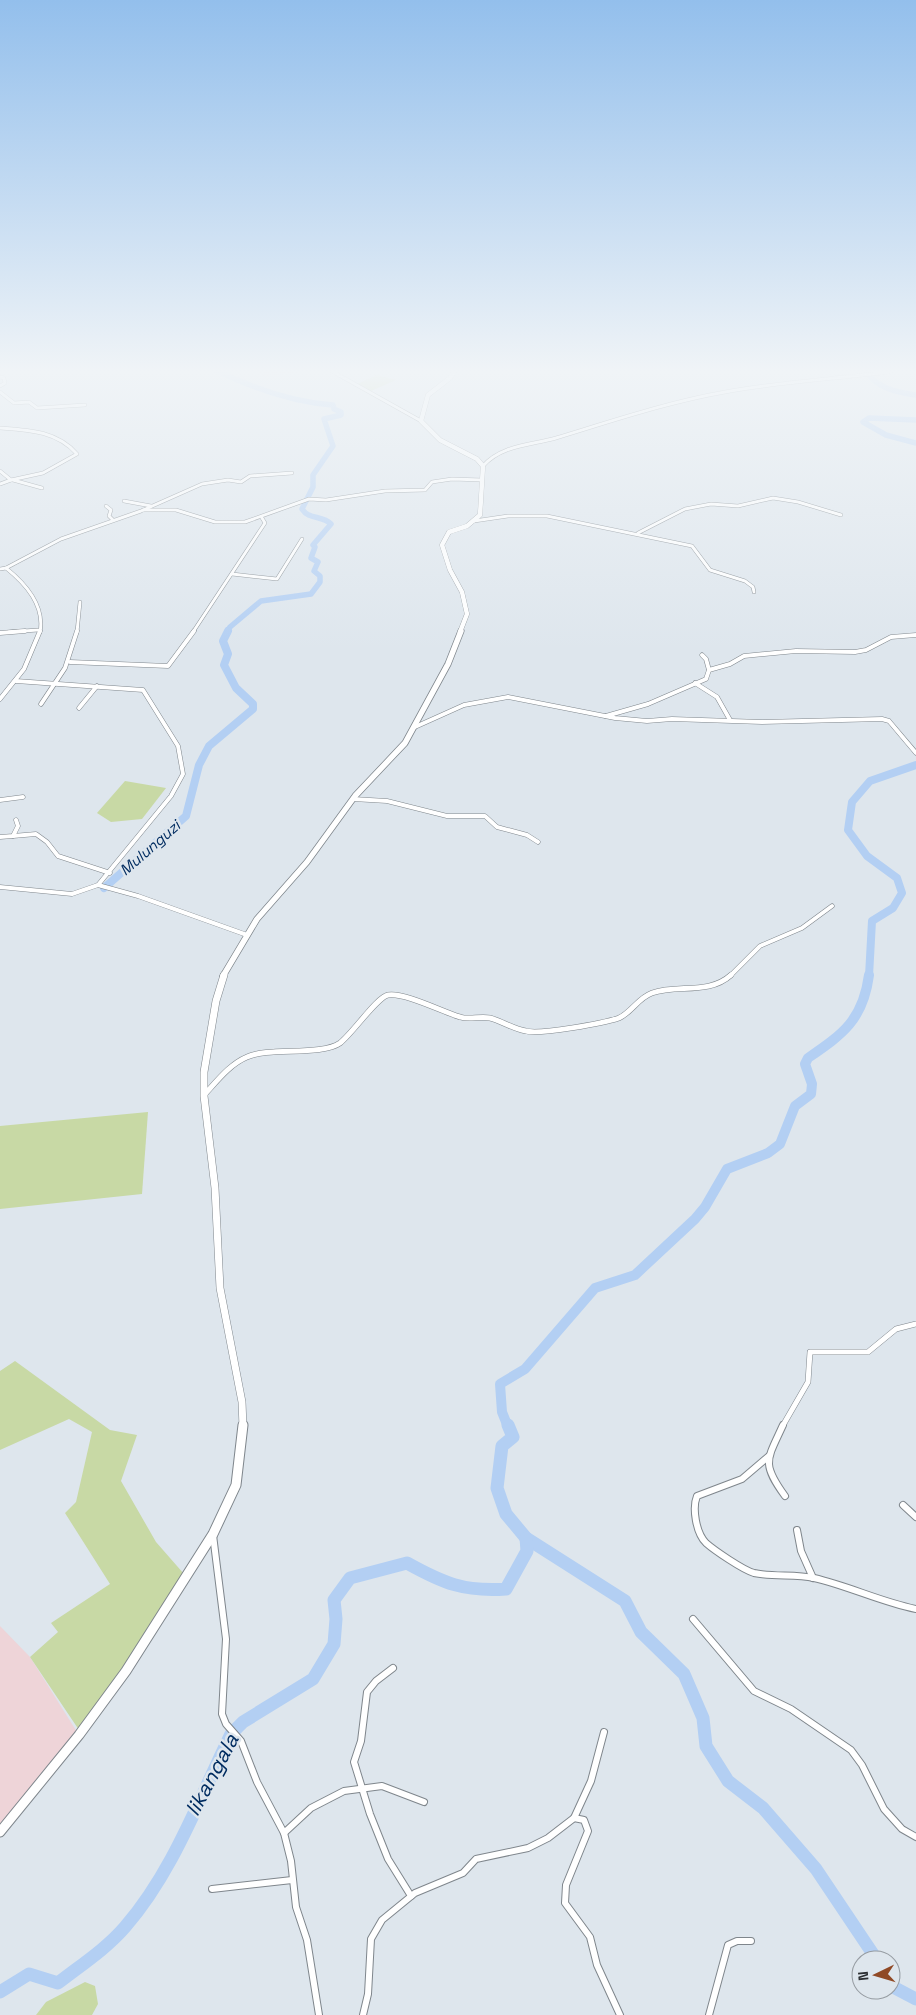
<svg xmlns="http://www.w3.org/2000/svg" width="916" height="2015" viewBox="0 0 916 2015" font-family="'Space Grotesk',sans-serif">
	<rect width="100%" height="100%" fill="#dee6ed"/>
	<!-- education -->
	<g fill="#eed4d8">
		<path d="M254,369h75l-66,7z"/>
		<path d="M0,1626l30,31 47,75 -77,100z"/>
	</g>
	<!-- green -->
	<g fill="#c8d9a5">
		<path d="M377,375l19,5 -25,11 -14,-7z"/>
		<path d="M125,781l41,7 -24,31 -31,3 -14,-9z"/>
		<path d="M148,1112l-6,82 -142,15v-83z"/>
		<path d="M15,1361l95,69 27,5 -16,46 35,61 28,32 -60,97 -45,59 -49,-73 28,-25 -7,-9 59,-39 -45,-71 11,-11 16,-70 -23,-13 -69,31v-79z"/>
		<path d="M85,1982l10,4 3,18 -6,11h-56l10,-13z"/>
	</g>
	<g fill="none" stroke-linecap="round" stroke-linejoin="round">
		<!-- river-far3 -->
		<g stroke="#b3cff3" stroke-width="5.5">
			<path d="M214,369c38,19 77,33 119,36l1,4 7,3v3l-17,4 9,27 -20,29v12l-11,22c7,11 20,6 29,15l-18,21 2,2 -4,11 7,4 -4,9 6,5v6l-9,12 -50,7 -31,26 -3,5"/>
			<path d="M864,369c12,19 31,23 52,26"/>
			<path d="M916,420l-47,-2 -6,4 23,13 30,8"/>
		</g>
		<!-- river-far2 -->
		<g stroke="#b3cff3" stroke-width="8">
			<path d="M104,888l82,-72 13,-51 10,-19 44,-37v-5l-17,-16 -12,-23 4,-11 -5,-13 5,-10"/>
			<path d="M869,976l3,-55 21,-13 9,-15 -5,-15 -30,-22 -19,-26 4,-28 18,-21 46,-16"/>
		</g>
		<!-- river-far1 -->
		<path stroke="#b3cff3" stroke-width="10" d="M508,1427l-6,-15 -2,-28 25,-15 70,-81 40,-13 60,-56 10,-12 22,-38 41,-16 12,-9 15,-38 16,-12 1,-10 -7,-20 3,-6c35,-24 55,-38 61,-83"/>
		<!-- river -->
		<g stroke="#b3cff3" stroke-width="13">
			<path d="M508,1425l5,12 -11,9 -5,42 9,26 20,24 99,63 16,31 43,42 19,44 3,28 22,35 35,27 53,61 61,91"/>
			<path d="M891,1981l4,7 21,11"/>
			<path d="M0,1992l29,-18 29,9c23,-18 48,-34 67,-56 48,-55 74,-128 106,-193l12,-12 70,-43 21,-35 2,-25 -2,-19 16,-22 57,-15c36,20 57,29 99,26l21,-38 -1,-13"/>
		</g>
		<defs>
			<g id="street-far3">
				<path d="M328,369l93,52"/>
				<path d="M0,377l4,1 1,5 -5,3"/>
				<path d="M0,392l14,11 15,-1 8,6 48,-3"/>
				<path d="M0,428c29,2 57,3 77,26l-34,19 -32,7"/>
				<path d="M483,466c18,-21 48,-21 73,-28 56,-17 112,-36 169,-46 54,-10 109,-13 163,-20l7,-3"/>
				<path d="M0,471l11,9 -11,4"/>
				<path d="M13,480l29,8"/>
				<path d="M124,501l27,5"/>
				<path d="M106,506l5,4 -2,6 4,4"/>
				<path d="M143,510h33l39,12h30l64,-23 17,1 59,-9 40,-1 7,-8 20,-3 30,1"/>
				<path d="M474,521l34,-5h39l145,30 18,24 35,11 8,6 1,5"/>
				<path d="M638,533l47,-24 26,-5 27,2 35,-8 25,4 43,13"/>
				<path d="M6,568l55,-29 80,-28 61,-27 26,-4 13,2 9,-6 42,-3"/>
				<path d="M0,569l6,-1c20,16 39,38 34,64"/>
				<path d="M232,574l45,5 25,-40"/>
				<path d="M9,632l29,-2"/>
				<path d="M77,632l3,-30"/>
				<path d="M193,632l72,-109 -3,-5"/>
			</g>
			<g id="street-far2">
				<path d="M0,633l25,-2"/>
				<path d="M702,655l4,4 3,11"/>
				<path d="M70,662l98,4 26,-35"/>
				<path d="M695,683l22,14 13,23"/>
				<path d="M0,699l24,-30 16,-38"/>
				<path d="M41,704l24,-36 12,-37"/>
				<path d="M79,708l18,-22"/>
				<path d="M606,716l42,-12 58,-25 3,-9 21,-6 14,-8 52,-5 59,1 11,-2 25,-13 25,-2"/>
				<path d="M415,727l49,-22 44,-8 107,21 32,3 25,-2 90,3 120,-3 7,2 27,32"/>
				<path d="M353,799l34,2 60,15h38l12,11 30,8 11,7"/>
				<path d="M0,800l23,-3"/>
				<path d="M13,836l23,-2 11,8 11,14 52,17"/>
				<path d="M0,837l13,-1 5,-10 -2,-6"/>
				<path d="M98,885l40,11 109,39"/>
				<path d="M0,887l72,7 26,-9 73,-89 12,-22 -5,-28 -35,-56 -127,-9"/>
				<path d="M730,976l30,-30 42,-18 30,-22"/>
			</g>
			<g id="street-far1">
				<path d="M205,1094c12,-13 25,-30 42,-37 21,-10 75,-1 93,-14 13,-10 37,-46 48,-48 16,-3 55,17 72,22 9,3 20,-1 30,1 12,3 23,11 36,13 13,4 79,-8 93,-13 13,-6 19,-20 33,-25 26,-9 57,2 79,-18"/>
				<path d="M782,1427l26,-45 2,-30h58l28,-23 20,-5"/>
			</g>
			<g id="street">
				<path d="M783,1425c-16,35 -22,38 2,71"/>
				<path d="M769,1456l-27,23 -45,17c-5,12 -1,37 9,47 8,7 37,27 48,30 20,4 41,1 60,5 35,8 67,24 102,31"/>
				<path d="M903,1505l13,12"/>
				<path d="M797,1530l4,21 12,27"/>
				<path d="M213,1535l13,104 -4,75 4,10 15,17 16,41 27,51 7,28 5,46 11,33 12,75"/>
				<path d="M693,1619l61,72 37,18 60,41 11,15 22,44 18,20 14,8"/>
				<path d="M393,1668l-17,13 -9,11 -6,49 -7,21 16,52 18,45 23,37"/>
				<path d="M574,1818l10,2 4,11 -22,54 -1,18 25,34 7,28 23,50"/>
				<path d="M284,1833l27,-25 33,-17 38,-5 42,16"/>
				<path d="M212,1889l80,-9"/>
				<path d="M363,2015l5,-21 3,-55 11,-19 33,-27 48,-20 13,-14 52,-11 20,-10 26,-20 17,-37 13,-49"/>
				<path d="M709,2015l19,-70 9,-4h14"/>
			</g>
			<path id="secondary-far3" d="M456,369l-6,9 -22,17 -7,26 19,19 37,19 6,7 -3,49 -13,11 -18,6 -7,13 8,25 12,22 5,22 -7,18"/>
			<path id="secondary-far2" d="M223,976l34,-57 50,-57 48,-66 50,-53 43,-79 13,-33"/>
			<path id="secondary-far1" d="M224,975l-8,26 -12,71v24l11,92 5,100 22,114 1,25"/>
			<path id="secondary" d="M0,1832l79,-97 47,-64 87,-137 23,-49 7,-60"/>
		</defs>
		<!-- street-far3 casing -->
		<use href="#street-far3" stroke="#7f868c" stroke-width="4"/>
		<!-- street-far2 casing -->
		<use href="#street-far2" stroke="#7f868c" stroke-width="5"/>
		<!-- street-far1 casing -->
		<use href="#street-far1" stroke="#7f868c" stroke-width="6"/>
		<!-- street casing -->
		<use href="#street" stroke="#7f868c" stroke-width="8"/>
		<!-- secondary-far3 casing -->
		<use href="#secondary-far3" stroke="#7f868c" stroke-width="5"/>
		<!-- secondary-far2 casing -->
		<use href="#secondary-far2" stroke="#7f868c" stroke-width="7"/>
		<!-- secondary-far1 casing -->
		<use href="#secondary-far1" stroke="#7f868c" stroke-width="8"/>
		<!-- secondary casing -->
		<use href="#secondary" stroke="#7f868c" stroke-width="11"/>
		<!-- street-far3 -->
		<use href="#street-far3" stroke="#fff" stroke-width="3"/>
		<!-- street-far2 -->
		<use href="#street-far2" stroke="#fff" stroke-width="4"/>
		<!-- street-far1 -->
		<use href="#street-far1" stroke="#fff" stroke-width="5"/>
		<!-- street -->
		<use href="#street" stroke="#fff" stroke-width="6"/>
		<!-- secondary-far3 -->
		<use href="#secondary-far3" stroke="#fff" stroke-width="4.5"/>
		<!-- secondary-far2 -->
		<use href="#secondary-far2" stroke="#fff" stroke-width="5.5"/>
		<!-- secondary-far1 -->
		<use href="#secondary-far1" stroke="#fff" stroke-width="7"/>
		<!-- secondary -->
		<use href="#secondary" stroke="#fff" stroke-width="9"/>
	</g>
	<!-- sky -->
	<linearGradient id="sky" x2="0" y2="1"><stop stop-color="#93bfec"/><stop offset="0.57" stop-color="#f0f4f7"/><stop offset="1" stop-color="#f0f4f7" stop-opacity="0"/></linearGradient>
	<rect width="916" height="651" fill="url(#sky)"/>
	<g text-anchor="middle" stroke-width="5" stroke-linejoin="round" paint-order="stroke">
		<!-- far-water labels -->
		<g font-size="15" font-style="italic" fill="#002c60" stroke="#dee6ed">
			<text transform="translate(150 848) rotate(-41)" y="5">Mulunguzi</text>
		</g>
		<!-- near-water labels -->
		<g font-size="21" font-style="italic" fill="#002c60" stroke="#dee6ed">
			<text transform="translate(212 1775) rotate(-62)" y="7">likangala</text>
		</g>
	</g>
	<!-- north arrow -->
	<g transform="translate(876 1975) rotate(265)"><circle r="24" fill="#dee6ed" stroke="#969ca2"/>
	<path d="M0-4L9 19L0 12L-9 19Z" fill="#904925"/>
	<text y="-8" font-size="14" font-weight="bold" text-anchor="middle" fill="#2b2e31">N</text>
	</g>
</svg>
